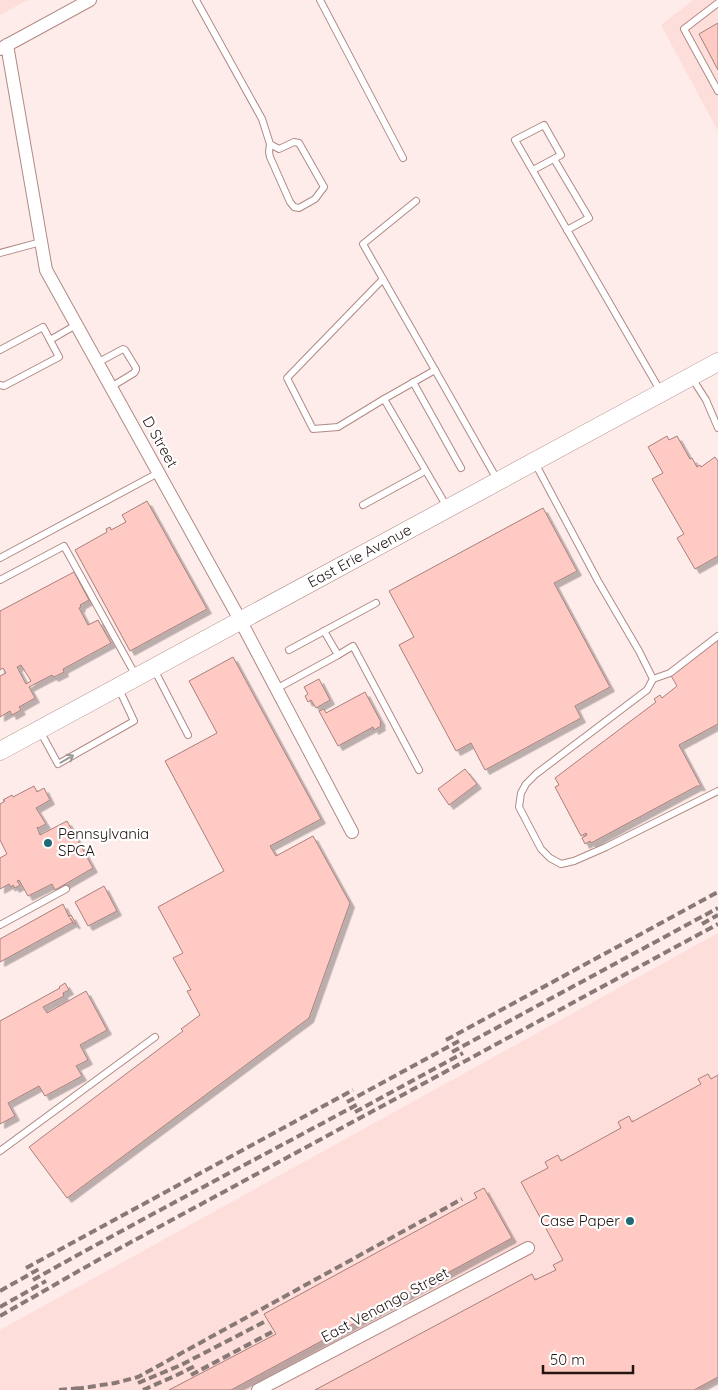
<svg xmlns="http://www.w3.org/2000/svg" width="718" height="1390" viewBox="0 0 718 1390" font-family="Quicksand,sans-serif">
	<defs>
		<filter id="shadow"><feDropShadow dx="4.5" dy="4.5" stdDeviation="0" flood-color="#0004"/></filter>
	</defs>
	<rect width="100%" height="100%" fill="#feecea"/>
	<!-- built -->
	<g fill="#fededa">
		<path d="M0,0h28l-28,15z"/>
		<path d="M693,0h25v131l-57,-106z"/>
		<path d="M718,933v448l-16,9h-702v-60z"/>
	</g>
	<!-- building -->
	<g fill="#ffcac3" stroke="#a7807c" fill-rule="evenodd" filter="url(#shadow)">
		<path d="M718,23v47l-19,-36z"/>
		<path d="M667,436l2,4 8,-4 13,23 2,-1 5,9 3,-2 1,2 14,-10 3,4v95l-23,13 -18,-31 7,-4 -32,-55 11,-6 -15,-26z"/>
		<path d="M147,501l60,108 -77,42 -55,-101 32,-18 -1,-3 4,-2 1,3 15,-8 -4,-7z"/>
		<path d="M543,508l34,63 -23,12 56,104 -35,19 6,12 -96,52 -14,-27 -15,8 -57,-106 15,-8 -25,-46z"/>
		<path d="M74,572l15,28 -9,5 1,2 -2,1 9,17 10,-5 13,23 -48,26 1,3 -10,5 -2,-2 -23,12 6,11 -16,9 2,3 -9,5 -2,-4 -10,6v-41l6,-3 -3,-5 -3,2v-59zM21,665l10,16 -5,3 -9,-17z"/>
		<path d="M718,639v85l-39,21 22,41h-4l-106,57 -1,-2 -5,3 -3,-6 5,-3 -1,-2 -5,3 -26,-49 4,-2 -4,-7 101,-76 -2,-3 6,-4 2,3 15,-12 -7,-12z"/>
		<path d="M233,657l88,162 -51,27 6,10 37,-20 37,67 -41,115 -242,180 -38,-51 154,-116 -2,-2 19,-14 -13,-24 4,-1 -18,-32 10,-5 -25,-46 66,-36 -59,-110 52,-28 -28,-52z"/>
		<path d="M319,679l11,21 -14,8 -5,-8 -3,2 -3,-6 3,-2 -4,-7z"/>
		<path d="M365,692l16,30 -1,1 1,3 -7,4 -1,-3 -35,19 -19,-35 5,-2 2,4z"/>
		<path d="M465,769l12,15 -28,21 -11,-16z"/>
		<path d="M34,786l3,6 7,-4 6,12 -14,8 10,16 -8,4 -1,-1 3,8 27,-14 26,47 -38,22 -3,-6 -24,12 -9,-16 -2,1 3,4 -5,3 -2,-3 -2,2 -2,-3 -9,5v-31l7,-4 -7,-14v-36l5,-3 -2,-1 9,-5 1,2z"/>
		<path d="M104,886l13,25 -29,15 -13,-24z"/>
		<path d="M63,904l6,13 2,-2 5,9h-2l-4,-6 3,4 -73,40v-23z"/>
		<path d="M65,983l4,7 -6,3 1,3 -21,11 4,6 39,-22 21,39 -27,15 8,15 -12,6 6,10 -37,20 -6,-10 -31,17 7,13 -15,8v-103l60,-33 -1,-1z"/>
		<path d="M708,1074l3,5 7,-4v302l-24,13h-379l217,-116 3,6 21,-10 -3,-5 10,-5 -42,-78 27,-14 -3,-6 13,-7 3,6 60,-33 -3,-6 11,-6 3,6 69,-38 -3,-5z"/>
		<path d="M484,1188l28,50 -281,152h-62l107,-56 -12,-20 213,-116 -3,-5z"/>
	</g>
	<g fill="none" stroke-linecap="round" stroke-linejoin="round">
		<defs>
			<g id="service">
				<path d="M196,0l66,119 8,25 -1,8 1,5 20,45 4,5 5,1 16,-9 9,-12 -25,-44 -5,-1 -15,7 -9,-5"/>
				<path d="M320,0l83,158"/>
				<path d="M718,3l-34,26 34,62"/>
				<path d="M554,159l35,59 -22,12"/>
				<path d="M533,170l28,-15 -17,-30 -29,15 146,252"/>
				<path d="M416,201l-53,43 72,126"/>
				<path d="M0,253l41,-11"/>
				<path d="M383,279l-96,99 26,51 25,-2 46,-28"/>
				<path d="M50,340l26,-15"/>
				<path d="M0,350l43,-23 16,30 -55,29 -4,-1"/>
				<path d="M97,363l26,-14 2,1 11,18v2l-2,3 -23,14"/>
				<path d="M692,378l14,22 12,28"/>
				<path d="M413,382l48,86"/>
				<path d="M535,463l63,118 41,70 14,28 -6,11 -111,84 -10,10 -5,9 -2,14 22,42 9,9 11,6 13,-3 32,-14 112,-56"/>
				<path d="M363,505l62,-34"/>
				<path d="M447,507l-63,-108 51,-29 63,111"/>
				<path d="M0,558l158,-85"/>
				<path d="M0,580l64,-34 72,130"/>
				<path d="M289,650l87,-47"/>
				<path d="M338,655l15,-9 66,124"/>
				<path d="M154,669l34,66"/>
				<path d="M653,679l17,-6 48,-37"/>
				<path d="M276,689l62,-34 -14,-24"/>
				<path d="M40,731l18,33 76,-43 -15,-32"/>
				<path d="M0,925l66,-36"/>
				<path d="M0,1151l155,-114"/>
			</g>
			<g id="minor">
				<path d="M7,45l39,225 193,348 113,214"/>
				<path d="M0,49l90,-49"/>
				<path d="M258,1390l270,-142"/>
			</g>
			<g id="secondary">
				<path id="s1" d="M0,751l718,-389"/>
			</g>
		</defs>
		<!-- service casing -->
		<use href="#service" stroke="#b18985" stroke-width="8"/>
		<!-- minor casing -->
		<use href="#minor" stroke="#b18985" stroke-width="14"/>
		<!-- secondary casing -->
		<use href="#secondary" stroke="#b18985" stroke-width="19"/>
		<!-- service -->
		<use href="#service" stroke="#fff" stroke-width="6"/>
		<!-- minor -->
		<use href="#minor" stroke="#fff" stroke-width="12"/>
		<!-- secondary -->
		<use href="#secondary" stroke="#fff" stroke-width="18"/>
		<!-- rail -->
		<g stroke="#887876" stroke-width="4" stroke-dasharray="8 4" stroke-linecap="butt">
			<path d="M702,924l16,-9"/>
			<path d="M446,1040l272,-148"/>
			<path d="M452,1052l266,-144"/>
			<path d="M347,1102l112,-61"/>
			<path d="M355,1112l108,-59"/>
			<path d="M26,1268l327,-178"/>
			<path d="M33,1280c108,-61 218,-118 327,-177"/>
			<path d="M0,1291l39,-22"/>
			<path d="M0,1307l46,-26"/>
			<path d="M0,1316l98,-56 620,-336"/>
			<path d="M191,1375l81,-43"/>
			<path d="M138,1383l43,-18 85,-44"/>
			<path d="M76,1389l39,-6 23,-6 324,-178"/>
			<path d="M59,1390l22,-2"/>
			<path d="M143,1390l34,-15 20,-10"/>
		</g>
	</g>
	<!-- one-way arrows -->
	<defs><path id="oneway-shaft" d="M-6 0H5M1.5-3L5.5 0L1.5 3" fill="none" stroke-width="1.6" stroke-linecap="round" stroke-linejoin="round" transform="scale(1.25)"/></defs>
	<use stroke="#9c9695" href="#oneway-shaft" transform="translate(67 759) rotate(-30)"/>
	<!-- markers -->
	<g fill="#226b76" stroke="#fff" stroke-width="2">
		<circle cx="48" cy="843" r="5"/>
		<circle cx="630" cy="1221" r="5"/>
	</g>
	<g text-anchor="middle" stroke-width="4.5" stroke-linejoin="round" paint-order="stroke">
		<!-- street labels -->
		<g font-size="15" fill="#241513" stroke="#fff">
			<text transform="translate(160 442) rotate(61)" y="5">D Street</text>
			<text dy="5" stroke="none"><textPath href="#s1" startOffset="409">East Erie Avenue</textPath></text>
			<text transform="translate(385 1305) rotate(-28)" y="5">East Venango Street</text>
		</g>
		<!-- poi labels -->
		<g font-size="15" fill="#241513" stroke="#fff" text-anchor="start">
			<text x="58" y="839">Pennsylvania<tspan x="58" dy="17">SPCA</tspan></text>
			<text x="620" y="1226" text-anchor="end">Case Paper</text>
		</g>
	</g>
	<!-- scale -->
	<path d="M543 1365v8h90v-8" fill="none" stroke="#241513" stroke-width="2.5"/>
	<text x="550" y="1365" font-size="15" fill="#241513" stroke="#ffffff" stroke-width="4" paint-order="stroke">50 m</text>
</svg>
